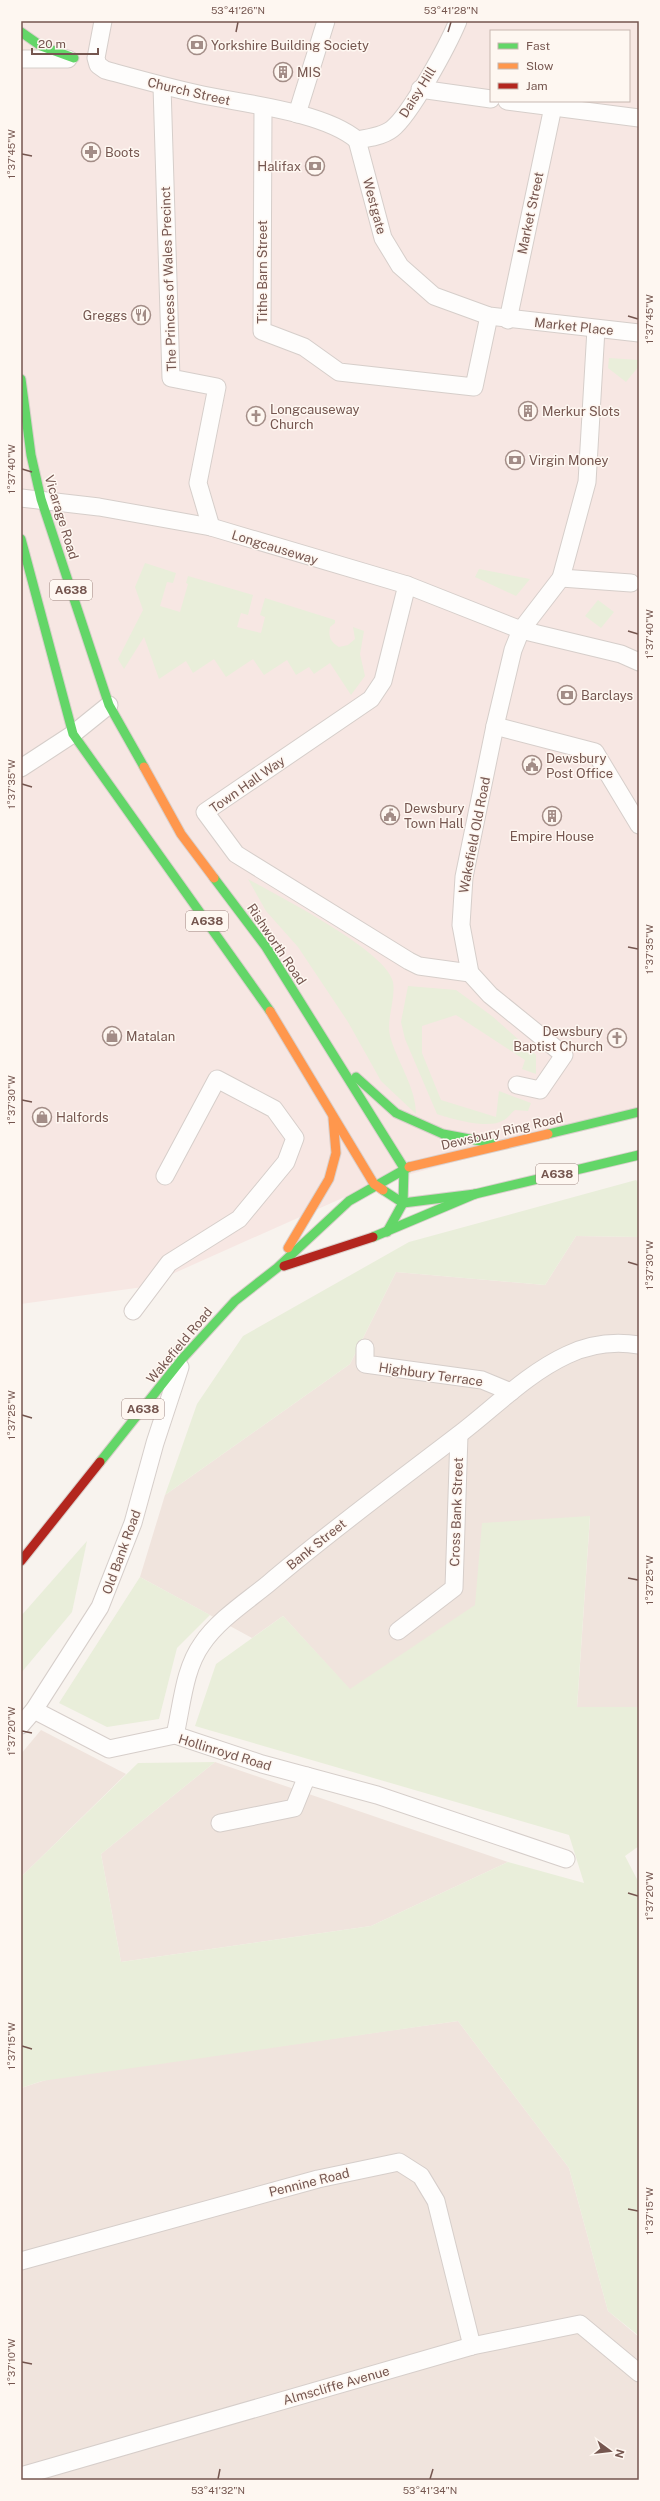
<svg xmlns="http://www.w3.org/2000/svg" width="660" height="2501" viewBox="0 0 660 2501" font-family="'Public Sans',sans-serif">
	<rect width="100%" height="100%" fill="#f8f3ee"/>
	<!-- residential -->
	<g fill="#f0e4dd">
		<path d="M576,1236l63,1v470l-62,1 13,-191 -107,89 -133,84 -67,-74 -31,22 -112,-61 25,-82 185,-131 46,-92 149,13z"/>
		<path d="M41,1730l85,44 -105,103v-123z"/>
		<path d="M215,1762l293,100 -137,64 -250,36 -20,-108z"/>
		<path d="M458,2021l111,147 39,143 31,26v143h-618v-392l31,-10z"/>
	</g>
	<!-- commercial -->
	<path fill="#f7e7e3" fill-rule="evenodd" d="M21,21h618v1091l-265,72 -231,103 -122,17zM491,31h138v70h-138z"/>
	<!-- green -->
	<g fill="#e9eeda">
		<path d="M609,358l30,2v6l-13,16 -18,-14z"/>
		<path d="M145,563l31,10 -3,10 -6,-1 -7,24 20,6 8,-28 -2,-1 2,-7 65,19 -5,20 -7,-2 -4,14 24,6 4,-16 -5,-2 5,-17 70,22v3l-5,4c-2,10 1,15 9,20l9,-2 7,-6 -2,-12 11,4 -4,23 5,22 -14,19 -21,-32 -16,11 -5,-7 -13,8 -9,-15 -23,15 -11,-16 -27,18 -12,-18 -21,14 -7,-12 -27,18 -15,-42 -20,32 -6,-10 25,-49 -8,-23z"/>
		<path d="M479,569l51,10 -14,17 -41,-19z"/>
		<path d="M598,600l16,12 -13,16 -16,-12z"/>
		<path d="M248,879c28,16 139,72 145,103 3,17 -7,37 -3,54 7,26 26,51 26,78l-35,-33 -33,-59 -50,-75 -32,-36z"/>
		<path d="M408,986l48,4 36,26 44,39v19l-14,-5 3,-9 -69,-45 -34,11v27l19,47 55,17 3,-26 32,12 -3,8 -13,-1c-4,3 -7,8 -11,10 -15,10 -52,-1 -67,-6l-32,-75 -4,-17z"/>
		<path d="M636,1180l3,3v54l-63,-1 -31,49 -149,-13 -46,92 -185,131 32,-91 46,-68 166,-94z"/>
		<path d="M590,1516l-13,191h62v139l-14,10 14,27v453l-31,-25 -39,-143 -111,-147 -416,60 -21,7v-211l117,-114 77,-1 -114,92 20,108 250,-36 137,-64 76,21 -15,-48 -374,-109 21,-62 67,-48 67,73 125,-84 7,-82z"/>
		<path d="M87,1541l-15,71 -51,61v-57z"/>
		<path d="M140,1577l70,38 -33,33 -18,71 -52,8 -48,-24z"/>
	</g>
	<g fill="none" stroke-linecap="round" stroke-linejoin="round">
		<defs>
			<g id="street">
				<path d="M103,21l-7,37 2,7 7,5c33,9 65,18 98,25 43,9 121,17 154,45"/>
				<path d="M21,59h47"/>
				<path d="M162,86l9,292 46,9 -19,96 13,44"/>
				<path d="M420,89l71,10"/>
				<path d="M507,101l132,17"/>
				<path d="M263,107l-1,224 42,16 35,25 135,15 15,-71"/>
				<path d="M297,114l29,-93"/>
				<path d="M357,140l26,98 17,28 34,30 55,20 150,17"/>
				<path d="M357,140c12,-2 26,-4 35,-11 19,-15 56,-84 66,-108"/>
				<path d="M508,320l45,-213"/>
				<path d="M21,498l78,9 112,20 196,58 114,45 100,24 18,8"/>
				<path d="M561,578l70,5"/>
				<path d="M407,585l-24,96 -12,18 -166,113 31,42 173,107 10,5 51,7"/>
				<path d="M495,726l100,26 44,73"/>
				<path d="M21,768l52,-34 36,-29"/>
				<path d="M517,1085l23,5 24,-35 -74,-60 -20,-22 -9,-48 3,-48 31,-151 18,-76 8,-20 40,-52 26,-96 9,-153"/>
				<path d="M133,1311l36,-48 70,-44 47,-57 9,-24 -21,-29 -57,-30 -52,97"/>
				<path d="M365,1348v16l117,16 29,12"/>
				<path d="M398,1631l56,-43 5,-153"/>
				<path d="M34,1710l75,39 66,-14 87,29 115,31 189,64"/>
				<path d="M21,1725l13,-15 66,-103 33,-84 22,-80 25,-76"/>
				<path d="M175,1735c7,-30 9,-66 27,-91 16,-24 44,-42 66,-60 61,-52 125,-99 189,-148 36,-27 69,-62 110,-81 23,-11 47,-14 72,-10"/>
				<path d="M220,1823l74,-15 13,-32"/>
				<path d="M21,2261l297,-82 81,-17 22,14 15,25 36,145"/>
				<path d="M21,2476l451,-130 108,-22 59,49"/>
			</g>
			<g id="fast">
				<path d="M21,32l20,14 33,12"/>
				<path d="M21,379l10,76 10,44 68,206 35,62"/>
				<path d="M21,539l52,195 197,277"/>
				<path d="M214,878l52,69 138,221 -1,35 -16,29"/>
				<path d="M356,1077l40,36 47,21 48,9"/>
				<path d="M548,1134l91,-22"/>
				<path d="M383,1190l20,13 72,-9"/>
				<path d="M373,1237l102,-43 164,-39"/>
				<path d="M100,1462l82,-103 53,-58 42,-33 72,-67 60,-34"/>
			</g>
			<g id="slow">
				<path d="M144,767l37,67 33,44"/>
				<path d="M270,1011l104,173 9,6"/>
				<path d="M409,1167l139,-33"/>
				<path d="M288,1248l41,-69 7,-26 -3,-35"/>
			</g>
			<g id="jam">
				<path d="M284,1266l89,-29"/>
				<path d="M21,1561l79,-99"/>
			</g>
		</defs>
		<!-- street casing -->
		<use href="#street" stroke="#d6ceca" stroke-width="19"/>
		<!-- fast casing -->
		<use href="#fast" stroke="#d9cfcb" stroke-width="11"/>
		<!-- slow casing -->
		<use href="#slow" stroke="#d9cfcb" stroke-width="11"/>
		<!-- jam casing -->
		<use href="#jam" stroke="#d9cfcb" stroke-width="11"/>
		<!-- street -->
		<use href="#street" stroke="#fefdfc" stroke-width="17"/>
		<!-- fast -->
		<use href="#fast" stroke="#63d668" stroke-width="9"/>
		<!-- slow -->
		<use href="#slow" stroke="#ff974d" stroke-width="9"/>
		<!-- jam -->
		<use href="#jam" stroke="#b3261e" stroke-width="9"/>
	</g>
	<!-- ticks -->
	<path fill="none" stroke="#75564f" stroke-width="1.5" d="M236,32l2,-10M448,32l3,-10M22,154l10,2M628,316l10,3M22,469l10,3M628,631l10,3M22,784l10,3M628,947l10,2M22,1100l10,2M628,1262l10,3M22,1415l10,3M628,1578l10,2M22,1731l10,2M628,1893l10,3M22,2046l10,3M628,2209l10,2M22,2362l10,2M218,2479l2,-10M430,2479l3,-10"/>
	<!-- icons -->
	<defs>
		<symbol id="bank-ring" viewBox="-11 -11 22 22"><circle r="9.5" fill="#fef7f1" stroke="#a38d87" stroke-width="1.5"/><path d="M-6-4H6V4H-6ZM0-2.3a2.3 2.3 0 1 0 0 4.6a2.3 2.3 0 1 0 0-4.6Z" fill="#a38d87"/></symbol>
		<symbol id="building-ring" viewBox="-11 -11 22 22"><circle r="9.5" fill="#fef7f1" stroke="#a38d87" stroke-width="1.5"/><path d="M-4-6H4V6H1V3H-1V6H-4ZM-2.5-4.3h1.7v1.8h-1.7ZM.8-4.3h1.7v1.8H.8ZM-2.5-1h1.7V.8h-1.7ZM.8-1h1.7V.8H.8Z" fill="#a38d87"/></symbol>
		<symbol id="pharmacy-ring" viewBox="-11 -11 22 22"><circle r="9.5" fill="#fef7f1" stroke="#a38d87" stroke-width="1.5"/><path d="M-2-6h4v4h4v4h-4v4h-4v-4h-4v-4h4Z" fill="#a38d87"/></symbol>
		<symbol id="restaurant-ring" viewBox="-11 -11 22 22"><circle r="9.5" fill="#fef7f1" stroke="#a38d87" stroke-width="1.5"/><path d="M-5-6h1v4h1v-4h1v4h1v-4h1v5L-1.5 .5V6h-2V.5L-5-1ZM5-6V6H3V1.5H1.5Q1.5-4 5-6Z" fill="#a38d87"/></symbol>
		<symbol id="church-ring" viewBox="-11 -11 22 22"><circle r="9.5" fill="#fef7f1" stroke="#a38d87" stroke-width="1.5"/><path d="M-1.2-6h2.4v3.5h3.3v2.4h-3.3V6h-2.4V-.1h-3.3v-2.4h3.3Z" fill="#a38d87"/></symbol>
		<symbol id="civic-ring" viewBox="-11 -11 22 22"><circle r="9.5" fill="#fef7f1" stroke="#a38d87" stroke-width="1.5"/><path d="M-.6-6.5H3V-4.5H.6V-3L4-1V1h2V6H-6V1h2V-1L-.6-3ZM-1.2 2.5V6h2.4V2.5Z" fill="#a38d87"/></symbol>
		<symbol id="shop-ring" viewBox="-11 -11 22 22"><circle r="9.5" fill="#fef7f1" stroke="#a38d87" stroke-width="1.5"/><path d="M-5-2.5h2.3a2.7 3.5 0 0 1 5.4 0H5L5.5 6h-11ZM-1.5-2.5h3a1.5 2.3 0 0 0-3 0Z" fill="#a38d87"/></symbol>
	</defs>
	<g fill-rule="evenodd">
		<use href="#bank-ring" x="186" y="34" width="22" height="22"/>
		<use href="#building-ring" x="272" y="61" width="22" height="22"/>
		<use href="#pharmacy-ring" x="80" y="141" width="22" height="22"/>
		<use href="#bank-ring" x="304" y="155" width="22" height="22"/>
		<use href="#restaurant-ring" x="130" y="304" width="22" height="22"/>
		<use href="#building-ring" x="517" y="400" width="22" height="22"/>
		<use href="#church-ring" x="245" y="405" width="22" height="22"/>
		<use href="#bank-ring" x="504" y="449" width="22" height="22"/>
		<use href="#bank-ring" x="556" y="684" width="22" height="22"/>
		<use href="#civic-ring" x="521" y="754" width="22" height="22"/>
		<use href="#civic-ring" x="379" y="804" width="22" height="22"/>
		<use href="#building-ring" x="541" y="805" width="22" height="22"/>
		<use href="#shop-ring" x="101" y="1025" width="22" height="22"/>
		<use href="#church-ring" x="606" y="1027" width="22" height="22"/>
		<use href="#shop-ring" x="31" y="1106" width="22" height="22"/>
	</g>
	<g text-anchor="middle" stroke-width="3" stroke-linejoin="round" paint-order="stroke">
		<!-- shield labels -->
		<g fill="#fef7f1" stroke="#9e8680" stroke-width="1">
			<rect x="50" y="580" width="42" height="20" rx="3"/>
			<rect x="186" y="911" width="42" height="20" rx="3"/>
			<rect x="536" y="1164" width="42" height="20" rx="3"/>
			<rect x="122" y="1399" width="42" height="20" rx="3"/>
		</g>
		<g font-size="12" font-weight="bold" fill="#75564f">
			<text x="71" y="594">A638</text>
			<text x="207" y="925">A638</text>
			<text x="557" y="1178">A638</text>
			<text x="143" y="1413">A638</text>
		</g>
		<!-- poi labels -->
		<g font-size="13" fill="#75564f" stroke="#fef7f1" text-anchor="start">
			<text x="211" y="50">Yorkshire Building Society</text>
			<text x="297" y="77">MIS</text>
			<text x="105" y="157">Boots</text>
			<text x="301" y="171" text-anchor="end">Halifax</text>
			<text x="127" y="320" text-anchor="end">Greggs</text>
			<text x="270" y="414">Longcauseway<tspan x="270" dy="15">Church</tspan></text>
			<text x="542" y="416">Merkur Slots</text>
			<text x="529" y="465">Virgin Money</text>
			<text x="581" y="700">Barclays</text>
			<text x="546" y="763">Dewsbury<tspan x="546" dy="15">Post Office</tspan></text>
			<text x="404" y="813">Dewsbury<tspan x="404" dy="15">Town Hall</tspan></text>
			<text x="552" y="841" text-anchor="middle">Empire House</text>
			<text x="603" y="1036" text-anchor="end">Dewsbury<tspan x="603" dy="15">Baptist Church</tspan></text>
			<text x="126" y="1041">Matalan</text>
			<text x="56" y="1122">Halfords</text>
		</g>
		<!-- street labels -->
		<g font-size="13" fill="#75564f" stroke="#fef7f1">
			<text transform="translate(189 91) rotate(13)" y="5">Church Street</text>
			<text transform="translate(417 92) rotate(-58)" y="5">Daisy Hill</text>
			<text transform="translate(375 206) rotate(75)" y="5">Westgate</text>
			<text transform="translate(530 213) rotate(-78)" y="5">Market Street</text>
			<text transform="translate(262 272) rotate(-90)" y="5">Tithe Barn Street</text>
			<text transform="translate(168 279) rotate(-92)" y="5">The Princess of Wales Precinct</text>
			<text transform="translate(574 326) rotate(6)" y="5">Market Place</text>
			<text transform="translate(62 517) rotate(73)" y="5">Vicarage Road</text>
			<text transform="translate(275 547) rotate(17)" y="5">Longcauseway</text>
			<text transform="translate(247 784) rotate(-35)" y="5">Town Hall Way</text>
			<text transform="translate(474 835) rotate(-79)" y="5">Wakefield Old Road</text>
			<text transform="translate(277 944) rotate(56)" y="5">Rishworth Road</text>
			<text transform="translate(502 1131) rotate(-13)" y="5">Dewsbury Ring Road</text>
			<text transform="translate(179 1345) rotate(-50)" y="5">Wakefield Road</text>
			<text transform="translate(431 1374) rotate(8)" y="5">Highbury Terrace</text>
			<text transform="translate(456 1512) rotate(-88)" y="5">Cross Bank Street</text>
			<text transform="translate(316 1544) rotate(-39)" y="5">Bank Street</text>
			<text transform="translate(121 1552) rotate(-70)" y="5">Old Bank Road</text>
			<text transform="translate(225 1752) rotate(17)" y="5">Hollinroyd Road</text>
			<text transform="translate(309 2182) rotate(-14)" y="5">Pennine Road</text>
			<text transform="translate(336 2385) rotate(-16)" y="5">Almscliffe Avenue</text>
		</g>
	</g>
	<!-- border -->
	<rect width="660" height="2501" fill="none" stroke="#fef7f1" stroke-width="44"/>
	<!-- legend -->
	<rect x="490" y="30" width="140" height="72" fill="#fef7f1" stroke="#c7b7b0"/>
	<rect x="498" y="43" width="20" height="6" fill="#63d668" stroke="#c7b7b0"/>
	<text x="526" y="50" font-size="12" fill="#75564f">Fast</text>
	<rect x="498" y="63" width="20" height="6" fill="#ff974d" stroke="#c7b7b0"/>
	<text x="526" y="70" font-size="12" fill="#75564f">Slow</text>
	<rect x="498" y="83" width="20" height="6" fill="#b3261e" stroke="#c7b7b0"/>
	<text x="526" y="90" font-size="12" fill="#75564f">Jam</text>
	<!-- north arrow -->
	<g transform="translate(610 2451) rotate(105)" stroke="#fef7f1" stroke-width="3" paint-order="stroke">
	<path d="M0-3L7 15L0 10L-7 15Z" fill="#75564f"/>
	<text y="-6" font-size="11" font-weight="bold" text-anchor="middle" fill="#75564f">N</text>
	</g>
	<!-- scale -->
	<path d="M32 48v6h66v-6" fill="none" stroke="#75564f" stroke-width="2"/>
	<text x="38" y="48" font-size="12" fill="#75564f" stroke="#fef7f1" stroke-width="3" paint-order="stroke">20 m</text>
	<rect x="22" y="22" width="616" height="2457" fill="none" stroke="#75564f" stroke-width="1.5"/>
	<g font-size="10" text-anchor="middle" fill="#75564f">
		<text x="238" y="14">53°41'26"N</text>
		<text x="451" y="14">53°41'28"N</text>
		<text transform="translate(11 154) rotate(-90)" y="4">1°37'45"W</text>
		<text transform="translate(649 319) rotate(-90)" y="4">1°37'45"W</text>
		<text transform="translate(11 469) rotate(-90)" y="4">1°37'40"W</text>
		<text transform="translate(649 634) rotate(-90)" y="4">1°37'40"W</text>
		<text transform="translate(11 784) rotate(-90)" y="4">1°37'35"W</text>
		<text transform="translate(649 949) rotate(-90)" y="4">1°37'35"W</text>
		<text transform="translate(11 1100) rotate(-90)" y="4">1°37'30"W</text>
		<text transform="translate(649 1265) rotate(-90)" y="4">1°37'30"W</text>
		<text transform="translate(11 1415) rotate(-90)" y="4">1°37'25"W</text>
		<text transform="translate(649 1580) rotate(-90)" y="4">1°37'25"W</text>
		<text transform="translate(11 1731) rotate(-90)" y="4">1°37'20"W</text>
		<text transform="translate(649 1896) rotate(-90)" y="4">1°37'20"W</text>
		<text transform="translate(11 2046) rotate(-90)" y="4">1°37'15"W</text>
		<text transform="translate(649 2211) rotate(-90)" y="4">1°37'15"W</text>
		<text transform="translate(11 2362) rotate(-90)" y="4">1°37'10"W</text>
		<text x="218" y="2494">53°41'32"N</text>
		<text x="430" y="2494">53°41'34"N</text>
	</g>
</svg>
